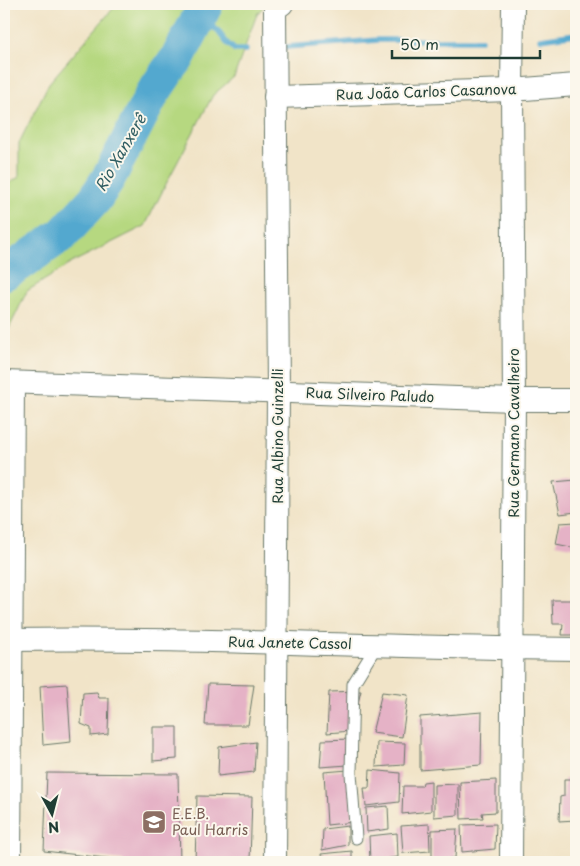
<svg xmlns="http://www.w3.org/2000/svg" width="580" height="866" viewBox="0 0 580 866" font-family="'Playpen Sans',sans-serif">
	<rect width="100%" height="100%" fill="#fbf7ec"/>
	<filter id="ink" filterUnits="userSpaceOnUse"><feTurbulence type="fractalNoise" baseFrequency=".02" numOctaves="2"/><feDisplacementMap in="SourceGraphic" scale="10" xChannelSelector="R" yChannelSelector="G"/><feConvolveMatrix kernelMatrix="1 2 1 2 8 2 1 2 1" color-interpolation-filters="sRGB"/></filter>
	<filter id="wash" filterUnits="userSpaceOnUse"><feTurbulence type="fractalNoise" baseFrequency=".0096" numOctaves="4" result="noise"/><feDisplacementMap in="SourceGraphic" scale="20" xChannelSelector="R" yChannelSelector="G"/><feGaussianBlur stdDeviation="1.12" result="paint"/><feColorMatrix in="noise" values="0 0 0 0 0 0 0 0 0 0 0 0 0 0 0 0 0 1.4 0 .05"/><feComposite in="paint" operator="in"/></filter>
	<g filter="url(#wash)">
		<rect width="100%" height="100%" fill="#f1e4c8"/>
		<!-- green -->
		<path fill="#b6d880" stroke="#6a8a5a" d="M117,4h149l-9,10 -23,63 -21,18 -45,85 -23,46 -70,35 -48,30 -23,48v-153l15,-9v-34l30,-60z"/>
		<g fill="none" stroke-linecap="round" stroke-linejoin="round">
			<!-- stream -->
			<g stroke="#53a8cf" stroke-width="5.5">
				<path d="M199,17l18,13 10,13 8,7h11"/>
				<path d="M540,39l36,-5"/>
				<path d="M286,47l93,-7h102"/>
			</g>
			<!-- river -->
			<path stroke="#53a8cf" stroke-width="35" d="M4,273l14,-8 45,-31 32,-35 14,-22 44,-84 14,-21 10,-13 29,-55"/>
		</g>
		<g id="blocks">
			<!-- building -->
			<g fill="#e5b2c6">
				<path d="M576,480v32l-16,2 -7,-32z"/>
				<path d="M576,522v26l-20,-4 4,-21z"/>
				<path d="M552,600h24v35h-14l1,-11h-10z"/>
				<path d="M67,684l4,58 -28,3 -3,-59z"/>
				<path d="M208,684l46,1 -6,40h-43z"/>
				<path d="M361,691l-3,12 -5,1 -2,27 -24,2 2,-41z"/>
				<path d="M97,692l2,6h10l-1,36 -17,2v-8l-10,-4 2,-31z"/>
				<path d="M382,692l26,3 -6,42 -30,-4z"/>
				<path d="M482,712l-1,53 -61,5v-53z"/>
				<path d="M153,727h24v32l-24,2z"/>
				<path d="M351,739l-3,26 -28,2 2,-27z"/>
				<path d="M256,742l-2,30 -36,4 1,-29z"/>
				<path d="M377,742l28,1 -1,22 -28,2z"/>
				<path d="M348,770l6,52 -27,3 -3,-53z"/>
				<path d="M370,770l30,3 -1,29 -33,4 -2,-18h5z"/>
				<path d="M47,773l131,1 2,88h-56l-1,-2 -79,-9z"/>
				<path d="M564,779h12v41l-17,1 1,-24 4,-1z"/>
				<path d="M496,780v32l-14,1 1,5 -22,1 -1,-37z"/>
				<path d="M431,781v30l-29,3 1,-28h19l1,-4z"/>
				<path d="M458,784v31l-24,2v-32z"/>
				<path d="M197,796l55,1 -2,65h-55z"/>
				<path d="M388,806l1,23 -22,3 -1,-24z"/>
				<path d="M429,824l1,27 -27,2 -2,-27z"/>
				<path d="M496,824l-1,25 -33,3 -1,-27z"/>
				<path d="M348,826v19l-26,5 1,-21z"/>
				<path d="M457,829l-2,29 -23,2v-30z"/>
				<path d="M397,833l1,24 -28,4 -1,-25z"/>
				<path d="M352,851v11h-30l-1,-8z"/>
			</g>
		</g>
	</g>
	<g filter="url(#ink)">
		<use href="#blocks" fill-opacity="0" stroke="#687768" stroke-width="1"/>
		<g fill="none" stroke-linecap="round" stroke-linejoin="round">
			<defs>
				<path id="lane" d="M356,838l-5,-65 2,-89 24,-39"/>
				<g id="street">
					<path d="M275,97l237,-7 64,-5"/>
					<path d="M4,382l510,18h62"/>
					<path d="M4,640c191,-3 381,8 572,9"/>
					<path d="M10,862l3,-479"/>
					<path d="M275,862l3,-471 -3,-382 7,-5"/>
					<path d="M511,862l3,-462 -2,-310 1,-86"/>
				</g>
			</defs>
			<!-- lane casing -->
			<use href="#lane" stroke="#687768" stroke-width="13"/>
			<!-- street casing -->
			<use href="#street" stroke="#687768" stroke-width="24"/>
			<!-- lane -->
			<use href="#lane" stroke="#fff" stroke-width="11"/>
			<!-- street -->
			<use href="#street" stroke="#fff" stroke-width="22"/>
		</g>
	</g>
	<!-- icons -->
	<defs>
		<symbol id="school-square" viewBox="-11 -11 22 22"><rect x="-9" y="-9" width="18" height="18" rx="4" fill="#8d6e63" stroke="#fbf7ec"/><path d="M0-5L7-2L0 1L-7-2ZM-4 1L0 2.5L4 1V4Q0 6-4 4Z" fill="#fff"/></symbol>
	</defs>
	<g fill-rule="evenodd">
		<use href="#school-square" x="140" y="808" width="28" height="28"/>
	</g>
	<g text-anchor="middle" stroke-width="4" stroke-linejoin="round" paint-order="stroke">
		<!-- street labels -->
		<g font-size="14" fill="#1f3d34" stroke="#fbf7ec">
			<text transform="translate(426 92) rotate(-2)" y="5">Rua João Carlos Casanova</text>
			<text transform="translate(370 395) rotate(2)" y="5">Rua Silveiro Paludo</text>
			<text transform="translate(514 433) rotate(-90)" y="5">Rua Germano Cavalheiro</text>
			<text transform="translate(278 436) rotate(-90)" y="5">Rua Albino Guinzelli</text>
			<text transform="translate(290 643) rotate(1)" y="5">Rua Janete Cassol</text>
		</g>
		<!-- education labels -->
		<g font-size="14" fill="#785e54" stroke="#fbf7ec" text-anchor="start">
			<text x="172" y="819">E.E.B.<tspan x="172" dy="16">Paul Harris</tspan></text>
		</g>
		<!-- water labels -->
		<g font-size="15" font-style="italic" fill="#2f5d62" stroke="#fbf7ec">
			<text transform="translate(121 153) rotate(-60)" y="5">Rio Xanxerê</text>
		</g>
	</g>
	<!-- margin -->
	<rect width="580" height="866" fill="none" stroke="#fbf7ec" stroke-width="20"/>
	<!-- north arrow -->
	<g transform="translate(52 814) rotate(173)" stroke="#fbf7ec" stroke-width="4" paint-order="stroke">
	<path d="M0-4L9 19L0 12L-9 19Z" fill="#1f3d34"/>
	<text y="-8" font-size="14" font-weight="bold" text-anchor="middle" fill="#1f3d34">N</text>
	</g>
	<!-- scale -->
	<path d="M392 50v8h148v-8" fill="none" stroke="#1f3d34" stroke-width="2.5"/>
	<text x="400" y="50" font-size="15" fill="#1f3d34" stroke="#fbf7ec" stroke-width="4" paint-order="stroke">50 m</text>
</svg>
